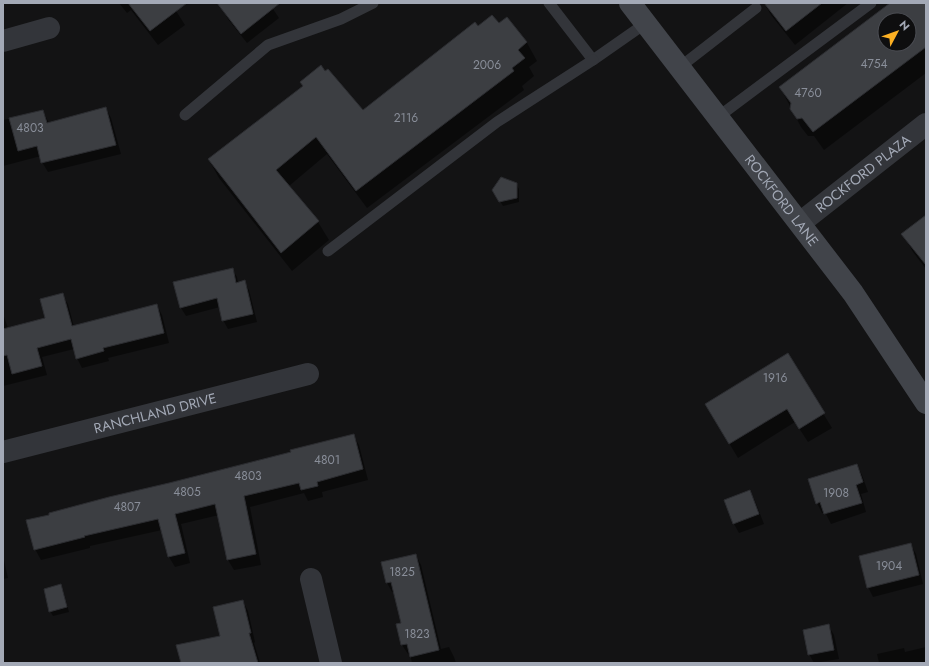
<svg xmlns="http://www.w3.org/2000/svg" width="929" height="666" viewBox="0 0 929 666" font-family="Jost,sans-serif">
	<rect width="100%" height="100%" fill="#131314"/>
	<!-- shadow -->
	<g fill="#0007" fill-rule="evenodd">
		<path d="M119,3h52l14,22 -27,20 -27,-35 -4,3z"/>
		<path d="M231,3h38l10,15 -32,25 -19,-24 -5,-10z"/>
		<path d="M764,3h84l-53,42 -24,-30z"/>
		<path d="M892,3h34v70l-102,77 -10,-14h-6l-7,-9 -21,-40zM885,20h24v24h-24z"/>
		<path d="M506,18l21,25 10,18 -8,6 5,9 -12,10 2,4 -157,118 -40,-54 -38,32 29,36 11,18 -37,31 -73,-93 -10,-18 153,-48 116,-85 21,-3z"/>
		<path d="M106,108l5,10 10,36 -73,18 -6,-10 -1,-6 -38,10v-46l40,-9 6,12z"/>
		<path d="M516,184l3,5v13l-16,4 -10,-16z"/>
		<path d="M926,216v53l-13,-17 -10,-18z"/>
		<path d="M232,269l5,8 1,6 6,-1 5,8 8,32 -29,7 -5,-9 -3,-13 -34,9 -5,-8z"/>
		<path d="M62,295l6,9 6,23 83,-22 5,10 7,28 -61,15 1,3 -27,7 -5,-10 -3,-9 -32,8 5,18 -44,11v-72l5,14 38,-10z"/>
		<path d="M787,354l45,74 -24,14 -13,-20 -57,36 -24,-40z"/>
		<path d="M353,435l6,10 9,35 -46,12 1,5 -15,4 -4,-8 -54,14 11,58 -27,5 -6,-10 -9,-45 -38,9 9,39 -15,4 -6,-10 -7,-27 -72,16v2l-49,12 -6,-11 257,-96z"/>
		<path d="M857,465l5,10 6,17 -7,2 5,18 -35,12 -6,-12 -3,1 -5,-10z"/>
		<path d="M750,492l5,9 9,23 -25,9 -5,-9 -8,-24z"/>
		<path d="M911,545l5,9 7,30 -50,13 -5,-10z"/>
		<path d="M416,555l5,10 20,84 8,-2 5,10 2,6h-44l-2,-9h-2l-6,-9 -5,-20 5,-1 -8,-32h-2l-5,-9 -5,-20z"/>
		<path d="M3,556l5,22 -5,1z"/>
		<path d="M61,585l2,5 6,22 -16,4 -3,-5z"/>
		<path d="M243,601l5,10 7,31 -1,1 6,20h-78l39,-27z"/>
		<path d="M828,625l6,10 5,24 -25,4 -5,-9z"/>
		<path d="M926,647v16h-47l-2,-9 27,-6 1,4z"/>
	</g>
	<!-- building -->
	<g fill="#3c3e42" stroke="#2c2d31" fill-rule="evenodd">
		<path d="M128,3h59l-37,28z"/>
		<path d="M217,3h63l-39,31z"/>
		<path d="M764,3h58l-36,28z"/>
		<path d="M890,3h36v44l-113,85 -11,-14 -5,1 -7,-10 1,-6 -12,-16zM885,20h24v24h-24z"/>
		<path d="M492,15l7,8 8,-6 20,25 -9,8 7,8 -13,10 2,3 -158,120 -40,-54 -40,33 43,51 -38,32 -73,-94 95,-73 -3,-4 21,-17 4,6 3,-2 35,41 112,-88 3,4z"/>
		<path d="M106,107l10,38 -75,18 -4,-17 -19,5 -9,-33 34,-8 4,13z"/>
		<path d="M501,177l16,6v15l-18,4 -7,-12z"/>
		<path d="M926,215v50l-25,-31z"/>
		<path d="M233,268l3,15 9,-3 8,34 -31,7 -5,-23 -37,10 -7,-26z"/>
		<path d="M63,293l9,33 85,-22 7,29 -61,15 1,3 -28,8 -5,-20 -34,9 5,18 -30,8 -5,-19 -4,1v-27l42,-11 -5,-19z"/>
		<path d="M788,353l37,60 -26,16 -12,-20 -58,35 -24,-40z"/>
		<path d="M354,434l9,35 -46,13 1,4 -17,4 -2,-7 -55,13 12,58 -29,6 -12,-56 -40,10 10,39 -17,4 -10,-38 -74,17 1,1 -51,13 -8,-30 23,-5v-2l60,-16 60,-14 122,-31 -1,-2z"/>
		<path d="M857,464l6,18 -7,3 6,18 -38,11 -4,-12 -4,2 -8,-25z"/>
		<path d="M750,490l9,24 -26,10 -9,-24z"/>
		<path d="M911,543l8,32 -52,13 -8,-32z"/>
		<path d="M416,554l23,96 -29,7 -3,-13 -6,1 -5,-21 5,-1 -10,-41 -5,1 -5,-21z"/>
		<path d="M61,584l6,23 -18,5 -5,-23z"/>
		<path d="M243,600l8,33h-2l9,30h-77l-5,-18 44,-9 -7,-29z"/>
		<path d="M829,624l5,26 -26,5 -5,-25z"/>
	</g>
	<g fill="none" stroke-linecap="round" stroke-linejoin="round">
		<!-- service -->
		<g stroke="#33353a" stroke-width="11">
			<path d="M549,3l44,57 53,-37"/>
			<path d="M680,67l76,-59"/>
			<path d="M185,115l83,-70 73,-26 32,-16"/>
			<path d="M718,117l153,-114"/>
			<path d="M328,251l169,-129 96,-62"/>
		</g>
		<!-- minor -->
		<g stroke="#33353a" stroke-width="22">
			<path d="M3,41l46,-13"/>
			<path id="s1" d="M800,223l126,-99"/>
			<path id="s2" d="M3,452l305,-78"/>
			<path d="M311,579l20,84"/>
		</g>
		<!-- secondary -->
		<path stroke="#41444a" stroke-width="22" id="s3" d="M630,3l223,290 73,110"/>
	</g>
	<g text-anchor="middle" stroke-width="4" stroke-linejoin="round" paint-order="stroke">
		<!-- number labels -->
		<g font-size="12" fill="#898e99">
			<text x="874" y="68">4754</text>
			<text x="487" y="69">2006</text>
			<text x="808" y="97">4760</text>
			<text x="406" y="122">2116</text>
			<text x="30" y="132">4803</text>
			<text x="775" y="382">1916</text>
			<text x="327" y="464">4801</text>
			<text x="248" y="480">4803</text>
			<text x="187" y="496">4805</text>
			<text x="836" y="497">1908</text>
			<text x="127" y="511">4807</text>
			<text x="889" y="570">1904</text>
			<text x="402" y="576">1825</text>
			<text x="417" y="638">1823</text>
		</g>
		<!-- street labels -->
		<g font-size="14" fill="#a3a9b6" stroke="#0e0e0f">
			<text dy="5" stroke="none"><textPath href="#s1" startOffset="80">ROCKFORD PLAZA</textPath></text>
			<text dy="5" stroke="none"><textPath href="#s3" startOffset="249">ROCKFORD LANE</textPath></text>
			<text dy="5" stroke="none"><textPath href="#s2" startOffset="157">RANCHLAND DRIVE</textPath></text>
		</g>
	</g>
	<!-- border -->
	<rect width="929" height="666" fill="none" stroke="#a3a9b6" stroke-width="8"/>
	<!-- north arrow -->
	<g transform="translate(897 32) rotate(49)"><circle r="19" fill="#0e0e0f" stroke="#4a4c52"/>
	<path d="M0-3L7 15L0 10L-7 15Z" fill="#fcb023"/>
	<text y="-6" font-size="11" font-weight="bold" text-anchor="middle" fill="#a3a9b6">N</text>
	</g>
</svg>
